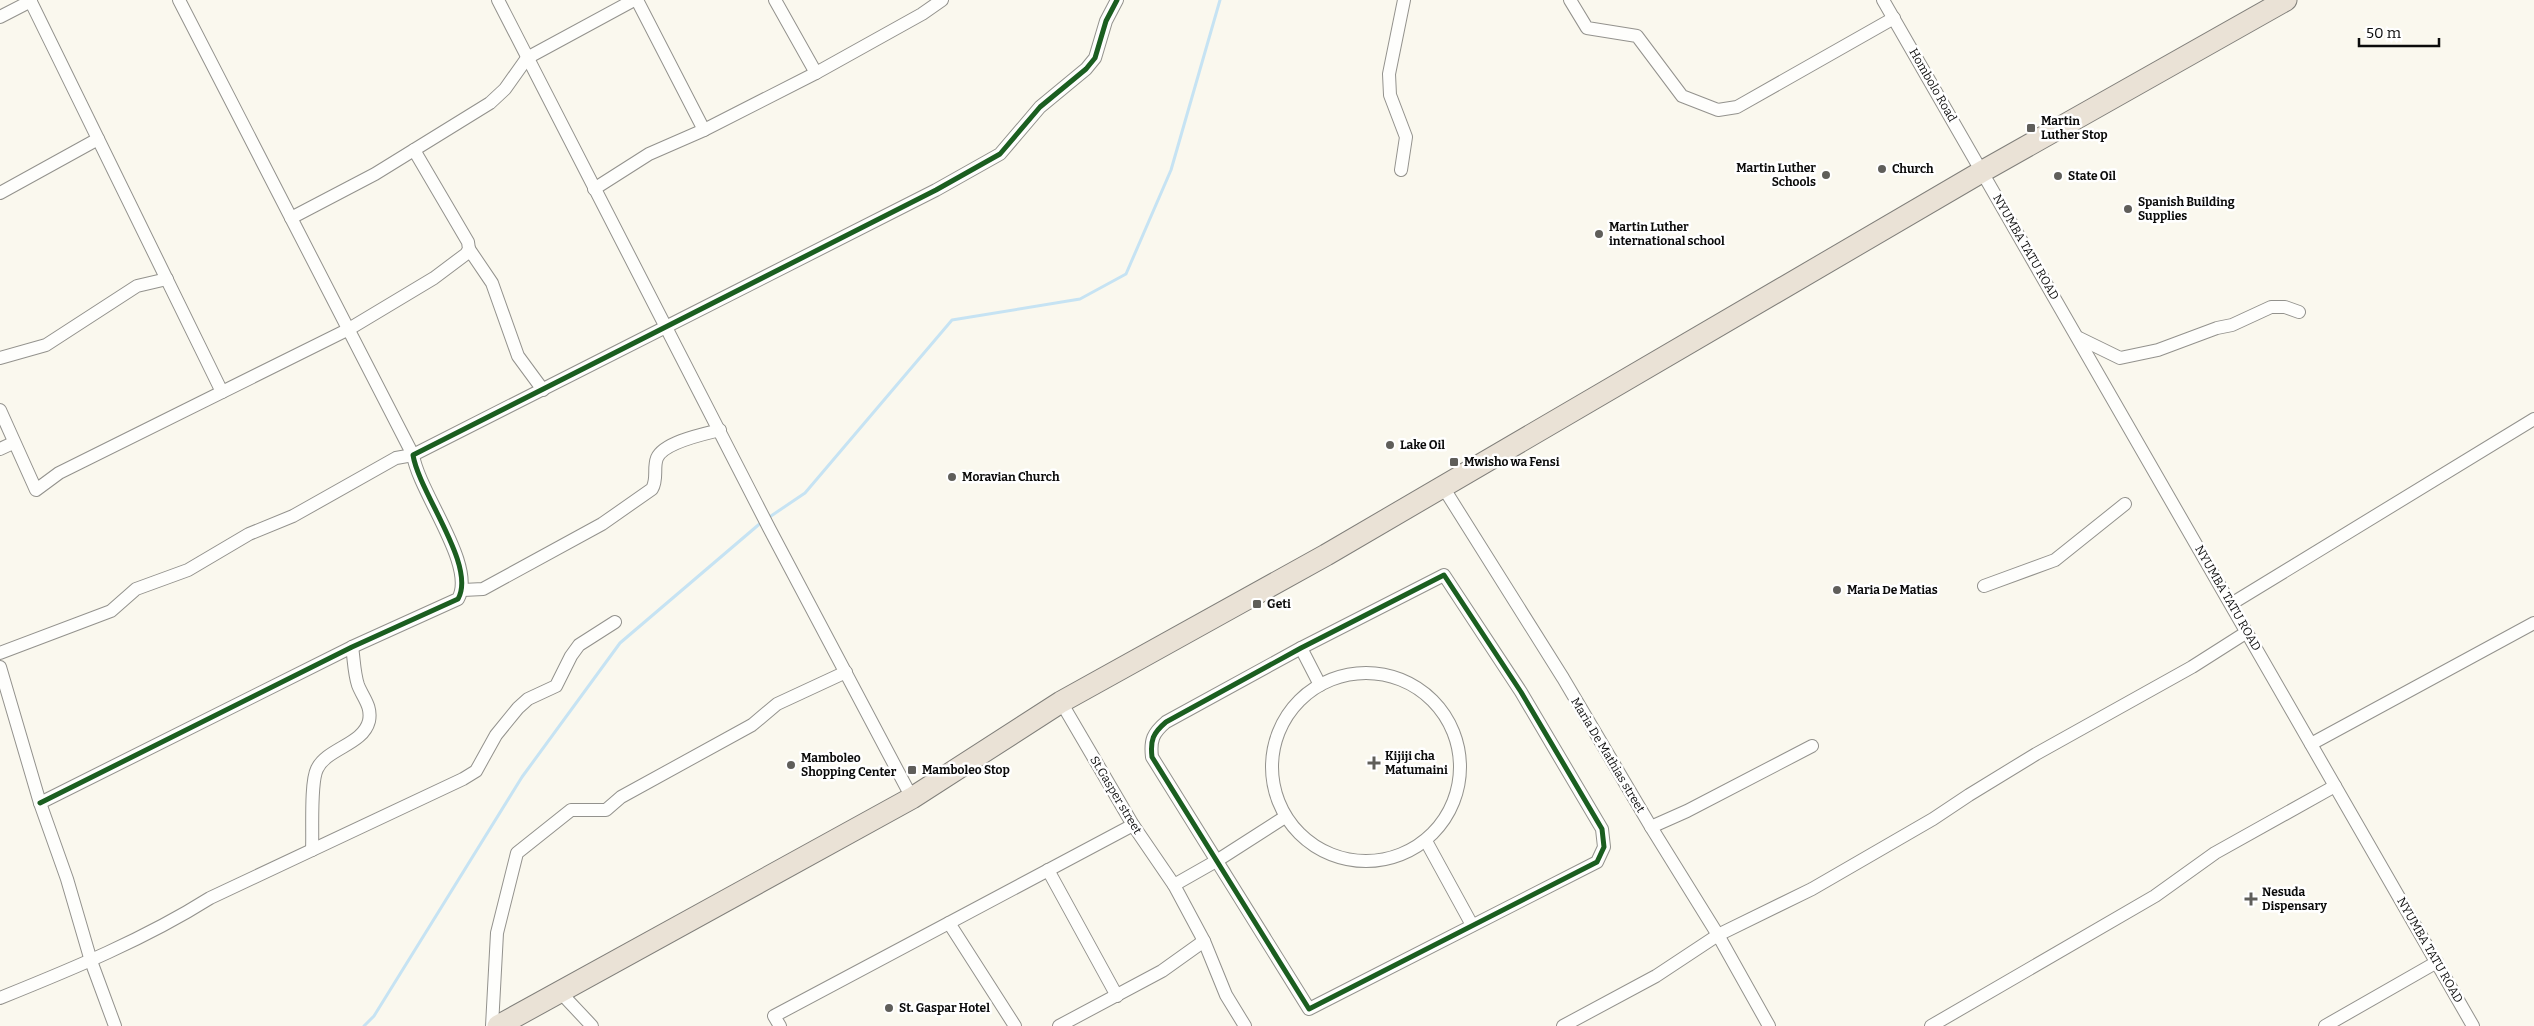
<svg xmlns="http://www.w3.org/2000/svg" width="2534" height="1026" viewBox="0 0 2534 1026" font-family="Bitter,serif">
	<rect width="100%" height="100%" fill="#faf8ee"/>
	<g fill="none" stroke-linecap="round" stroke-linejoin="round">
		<!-- stream -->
		<g stroke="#c6e3f3" stroke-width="3">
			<path d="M768,518l37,-25 147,-173 128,-21 46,-25 45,-104 49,-170"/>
			<path d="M364,1026l10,-10 148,-239 98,-134 143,-122"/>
		</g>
		<defs>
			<g id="minor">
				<path d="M30,0l192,392"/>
				<path d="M498,0l271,528 143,270"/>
				<path d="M637,0l67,130"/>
				<path d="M775,0l41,73"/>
				<path d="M1570,0l17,28 50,8 45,60 36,14 19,-3 157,-89"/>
				<path d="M1883,0l590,1026"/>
				<path d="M0,17l31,-16"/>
				<path d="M1401,170l5,-33 -16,-42 -1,-21 15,-74"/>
				<path d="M594,189l55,-35 55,-24 112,-57 106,-59 20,-14"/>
				<path d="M0,193l98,-54"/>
				<path d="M291,218l84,-44 115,-71 15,-14 22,-31 107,-58"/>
				<path d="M469,249l23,34 26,73 25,34"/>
				<path d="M2079,338l41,20 38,-8 59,-22 15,-3 39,-18h14l14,5"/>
				<path d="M0,358l46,-13 91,-59 30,-7"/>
				<path d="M0,410l36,80 23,-17 290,-144 85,-51 32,-24 3,-5 -1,-7 -54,-92"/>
				<path d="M0,449l13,-6"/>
				<path d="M1443,487l120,191 88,149 67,108 51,91"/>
				<path d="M1444,575l77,117 81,137 2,18 -7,15 -288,147 -157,-252c-2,-17 1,-24 14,-35l135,-74z"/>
				<path d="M1984,586l71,-26 70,-56"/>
				<path d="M463,590l20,-1 119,-65 50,-35c6,-10 1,-21 5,-31 7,-16 47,-24 63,-28"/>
				<path d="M2231,604l303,-185"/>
				<path d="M1301,648l19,37"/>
				<path d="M0,653l111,-42 25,-22 52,-19 61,-36 44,-18 103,-58 17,-3 -234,-455"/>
				<path d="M0,667l40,136 27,76 24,82 24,65"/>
				<circle cx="1366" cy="767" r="94"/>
				<path d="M1061,702l72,123 41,60 30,56 22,54 19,31"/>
				<path d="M2311,744l223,-121"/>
				<path d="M40,803l312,-156 106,-48c19,-33 -39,-106 -45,-144l523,-265 64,-36 40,-47 46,-38 9,-11 11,-37 11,-21"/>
				<path d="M1651,827l36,-16 125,-65"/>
				<path d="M1426,841l46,84"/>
				<path d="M312,850c1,-18 -2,-67 5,-81 10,-21 46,-24 52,-48 3,-15 -6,-23 -11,-36 -4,-12 -4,-26 -6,-38"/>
				<path d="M1048,870l69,126"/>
				<path d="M1174,885l44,-25 67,-43"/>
				<path d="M949,923l66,103"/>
				<path d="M560,992l32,34"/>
				<path d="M0,998c72,-29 145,-59 210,-100l253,-119 13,-8 20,-36 22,-27 10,-9 28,-13 15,-30 8,-11 36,-23"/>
				<path d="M492,1026l5,-93 20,-80 54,-43h35l15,-13 131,-72 25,-21 69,-32"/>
				<path d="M780,1026l-6,-10 359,-191"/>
				<path d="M1059,1026l103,-55 42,-30"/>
				<path d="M1563,1026l93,-50 62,-41 94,-46 121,-70 36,-24 67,-41 156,-87 55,-35"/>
				<path d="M1931,1026l224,-130 60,-43 120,-67"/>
				<path d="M2325,1026l112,-64"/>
			</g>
			<path id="trunk" d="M498,1026l414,-228 149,-96 265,-147 657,-384 303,-171"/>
		</defs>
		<!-- minor casing -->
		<use href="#minor" stroke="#93928d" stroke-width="14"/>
		<!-- trunk casing -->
		<use href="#trunk" stroke="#807f7a" stroke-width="23"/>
		<!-- minor -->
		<use href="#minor" stroke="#fefefc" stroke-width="12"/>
		<!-- trunk -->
		<use href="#trunk" stroke="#eae2d6" stroke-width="21"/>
		<defs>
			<g id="cycleway">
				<path d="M1444,575l77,117 81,137 2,18 -7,15 -288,147 -157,-252c-2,-17 1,-24 14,-35l135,-74z"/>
				<path d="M40,803l312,-156 106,-48c19,-33 -39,-106 -45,-144l523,-265 64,-36 40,-47 46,-38 9,-11 11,-37 11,-21"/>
			</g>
		</defs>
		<!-- cycleway casing -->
		<use href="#cycleway" stroke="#fff" stroke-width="8"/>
		<!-- cycleway -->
		<use href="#cycleway" stroke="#1b5e20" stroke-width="5"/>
	</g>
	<!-- markers -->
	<g fill="#5f5e5a" stroke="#fff" stroke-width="2">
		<rect x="2026" y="123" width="10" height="10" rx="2.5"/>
		<circle cx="1882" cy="169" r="5"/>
		<circle cx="1826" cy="175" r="5"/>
		<circle cx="2058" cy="176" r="5"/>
		<circle cx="2128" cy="209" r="5"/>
		<circle cx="1599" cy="234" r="5"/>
		<circle cx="1390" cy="445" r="5"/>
		<rect x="1449" y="457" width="10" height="10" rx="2.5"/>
		<circle cx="952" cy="477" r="5"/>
		<circle cx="1837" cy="590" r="5"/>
		<rect x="1252" y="599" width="10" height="10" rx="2.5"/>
		<path d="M1371.5 755.5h5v5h5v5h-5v5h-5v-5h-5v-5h5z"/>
		<circle cx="791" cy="765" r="5"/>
		<rect x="907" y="765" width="10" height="10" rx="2.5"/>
		<path d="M2248.5 891.5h5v5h5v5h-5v5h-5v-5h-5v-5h5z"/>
		<circle cx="889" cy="1008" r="5"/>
	</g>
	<g text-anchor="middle" stroke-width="5" stroke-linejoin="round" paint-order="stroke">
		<!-- street labels -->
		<g font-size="12" fill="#0b0b0b" stroke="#fff">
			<text transform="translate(1933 85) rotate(60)" y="4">Hombolo Road</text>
			<text transform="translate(2026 247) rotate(60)" y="4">NYUMBA TATU ROAD</text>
			<text transform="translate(2228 598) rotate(60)" y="4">NYUMBA TATU ROAD</text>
			<text transform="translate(1608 755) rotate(59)" y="4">Maria De Mathias street</text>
			<text transform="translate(1116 795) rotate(59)" y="4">St.Gasper street</text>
			<text transform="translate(2430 950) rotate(60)" y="4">NYUMBA TATU ROAD</text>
		</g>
		<!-- poi labels -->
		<g font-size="12" font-weight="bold" fill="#0b0b0b" stroke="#fff" text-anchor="start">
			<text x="2041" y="125">Martin<tspan x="2041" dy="14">Luther Stop</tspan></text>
			<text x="1816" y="172" text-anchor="end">Martin Luther<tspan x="1816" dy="14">Schools</tspan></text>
			<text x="1892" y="173">Church</text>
			<text x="2068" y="180">State Oil</text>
			<text x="2138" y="206">Spanish Building<tspan x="2138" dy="14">Supplies</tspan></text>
			<text x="1609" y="231">Martin Luther<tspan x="1609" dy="14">international school</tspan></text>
			<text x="1400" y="449">Lake Oil</text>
			<text x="1464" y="466">Mwisho wa Fensi</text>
			<text x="962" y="481">Moravian Church</text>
			<text x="1847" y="594">Maria De Matias</text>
			<text x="1267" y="608">Geti</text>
			<text x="1385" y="760">Kijiji cha<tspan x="1385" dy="14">Matumaini</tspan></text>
			<text x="801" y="762">Mamboleo<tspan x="801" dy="14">Shopping Center</tspan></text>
			<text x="922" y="774">Mamboleo Stop</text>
			<text x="2262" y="896">Nesuda<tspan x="2262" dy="14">Dispensary</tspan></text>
			<text x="899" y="1012">St. Gaspar Hotel</text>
		</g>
	</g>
	<!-- scale -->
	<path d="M2359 38v8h80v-8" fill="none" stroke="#0b0b0b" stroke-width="2.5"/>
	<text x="2366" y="38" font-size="15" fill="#0b0b0b" stroke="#ffffff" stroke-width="4" paint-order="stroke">50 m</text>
</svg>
